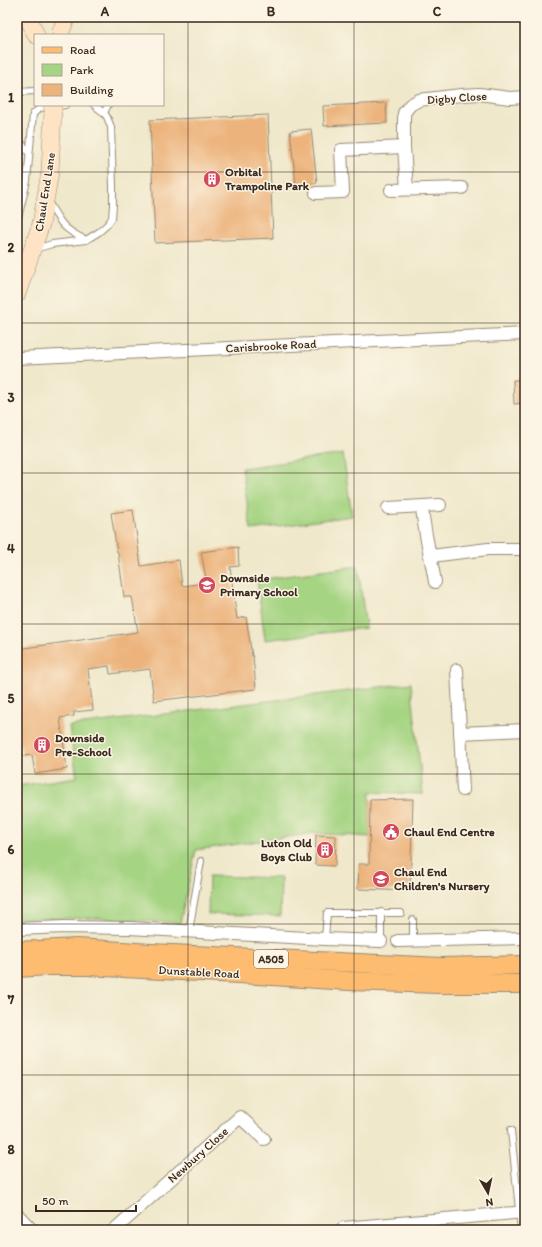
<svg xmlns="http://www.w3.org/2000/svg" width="542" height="1247" viewBox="0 0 542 1247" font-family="Itim,sans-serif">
	<rect width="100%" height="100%" fill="#fcf5e5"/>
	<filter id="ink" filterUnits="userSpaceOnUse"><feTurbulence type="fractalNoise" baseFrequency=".025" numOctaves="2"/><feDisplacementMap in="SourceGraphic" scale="8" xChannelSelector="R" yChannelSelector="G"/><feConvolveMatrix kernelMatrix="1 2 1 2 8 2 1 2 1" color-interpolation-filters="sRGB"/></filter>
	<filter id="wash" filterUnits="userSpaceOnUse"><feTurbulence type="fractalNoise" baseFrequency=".012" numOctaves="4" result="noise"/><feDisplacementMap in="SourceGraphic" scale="16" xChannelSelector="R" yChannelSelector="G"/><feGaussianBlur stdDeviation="0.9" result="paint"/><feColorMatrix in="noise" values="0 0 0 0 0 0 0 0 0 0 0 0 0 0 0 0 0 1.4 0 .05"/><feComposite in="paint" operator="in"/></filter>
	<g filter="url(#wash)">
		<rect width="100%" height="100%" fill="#efe8cb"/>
		<!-- green -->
		<g fill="#a5d482" stroke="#707f50">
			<path d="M343,454l9,62 -101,14 -9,-62z"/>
			<path d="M358,566l8,62 -101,12 -8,-60z"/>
			<path d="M411,683l12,111 -53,-2v45l-55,-4 -119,17 -16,73 -84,-5 -79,1v-133l60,-9 -8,-51z"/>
			<path d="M209,876l72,2 -1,38 -72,-2z"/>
		</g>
		<g id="blocks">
			<!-- building -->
			<g fill="#ecb37c">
				<path d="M386,103l1,20 -63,3 -1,-20z"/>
				<path d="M268,115l5,123 -118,5 -5,-123z"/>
				<path d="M311,129l6,54 -21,2 -6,-54z"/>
				<path d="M513,380h12v23l-11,1z"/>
				<path d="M133,510l8,56 38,-6 3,26 25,-3 -6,-31 37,-5 1,19 -9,1 7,52 9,-2 6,39h1l3,33 -102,12 -4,-32 -40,5 -1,-8 -21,3 5,41 -19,2v4l-14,2 7,51 -32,5 -3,-19 -10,1 -5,-33v-74l121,-17 -6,-35h-8l-6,-45h-1l-6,-39z"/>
				<path d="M413,799l-3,92 -52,-2 1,-25h10l1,-64z"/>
				<path d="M316,835l20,1 -1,30 -20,-1z"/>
			</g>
		</g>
	</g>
	<g filter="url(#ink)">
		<use href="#blocks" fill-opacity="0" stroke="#958974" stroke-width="1"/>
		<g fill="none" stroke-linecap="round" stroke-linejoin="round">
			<defs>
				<g id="lane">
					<path d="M17,92l18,-1"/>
					<path d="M104,113l4,-8"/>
					<path d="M17,137l12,16"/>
					<path d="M49,203c12,21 14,26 37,37"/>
					<path d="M17,222l10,-41 6,-67 7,-6 25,-3"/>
					<path d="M35,249l17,-5 34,-4 13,-8 8,-7 5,-7 1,-13v-19l-2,-59 -4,-10 -3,-4 -10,-8"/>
					<path d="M413,920v20"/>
					<path d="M189,931l12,-70"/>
					<path d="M325,939l2,-26h74"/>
					<path d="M381,941v-29"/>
					<path d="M511,1130l10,100"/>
				</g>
				<g id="street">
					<path d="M407,189l-3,-42v-34l6,-8 9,-5 42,-5 18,-1 31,4 15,-1"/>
					<path d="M391,190l71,-2"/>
					<path d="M316,193l27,-1 -2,-42 63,-3"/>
					<path d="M17,358l508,-24"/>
					<path d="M422,507c2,25 9,50 13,75"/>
					<path d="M388,508l52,-3"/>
					<path d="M431,556l57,-7h37"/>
					<path d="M457,670l6,120"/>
					<path d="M460,733l65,-3"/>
					<path d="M17,929l47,-2 65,1 196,11 56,2"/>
					<path d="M398,941l127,-3"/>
					<path d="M17,1214l15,16"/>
					<path d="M343,1228l182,-16"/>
					<path d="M114,1230l126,-113 24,22"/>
				</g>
				<g id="secondary">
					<path d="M28,17l8,18"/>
					<path d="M61,35v-4l6,-14"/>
					<path d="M17,294l24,-70 9,-52 3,-62"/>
				</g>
				<g id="primary">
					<path d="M17,951l60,-3 74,5 291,14 83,-2"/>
					<path d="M17,968l32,-2h37l171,9 91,6 90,3h87"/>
				</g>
			</defs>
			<!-- lane casing -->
			<use href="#lane" stroke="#958974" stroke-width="8"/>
			<!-- street casing -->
			<use href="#street" stroke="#958974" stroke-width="14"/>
			<!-- secondary casing -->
			<use href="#secondary" stroke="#958974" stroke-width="18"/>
			<!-- primary casing -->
			<use href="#primary" stroke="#958974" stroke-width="20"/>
			<!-- lane -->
			<use href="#lane" stroke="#fff" stroke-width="6"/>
			<!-- street -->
			<use href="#street" stroke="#fff" stroke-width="12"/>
			<!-- secondary -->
			<use href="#secondary" stroke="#fee4c5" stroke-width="17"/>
			<!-- primary -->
			<use href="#primary" stroke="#fdbc6f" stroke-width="18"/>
			<defs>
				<path id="secondary-bridge" d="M52,105l1,5"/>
			</defs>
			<!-- secondary-bridge casing -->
			<use href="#secondary-bridge" stroke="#958974" stroke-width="18" stroke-linecap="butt"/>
			<!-- secondary-bridge -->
			<use href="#secondary-bridge" stroke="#fee4c5" stroke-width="17"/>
		</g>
	</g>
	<!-- grid -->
	<path fill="none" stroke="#3b2a1e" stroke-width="1" stroke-opacity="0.55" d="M188,17v1213M354,17v1213M17,172h508M17,323h508M17,473h508M17,624h508M17,774h508M17,924h508M17,1075h508"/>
	<!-- icons -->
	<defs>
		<symbol id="building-disc" viewBox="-11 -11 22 22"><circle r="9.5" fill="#d1495b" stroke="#fcf5e5"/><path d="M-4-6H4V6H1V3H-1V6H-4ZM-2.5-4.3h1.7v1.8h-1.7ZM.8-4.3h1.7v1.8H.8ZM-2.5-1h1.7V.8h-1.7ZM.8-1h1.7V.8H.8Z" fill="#fff"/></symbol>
		<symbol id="school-disc" viewBox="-11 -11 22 22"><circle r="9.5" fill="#d1495b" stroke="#fcf5e5"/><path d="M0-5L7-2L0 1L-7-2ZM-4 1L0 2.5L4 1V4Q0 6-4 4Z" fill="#fff"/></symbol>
		<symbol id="civic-disc" viewBox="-11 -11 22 22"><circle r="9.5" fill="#d1495b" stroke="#fcf5e5"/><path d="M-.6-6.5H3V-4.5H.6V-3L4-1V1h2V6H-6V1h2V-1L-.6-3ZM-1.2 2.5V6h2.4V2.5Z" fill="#fff"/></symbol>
	</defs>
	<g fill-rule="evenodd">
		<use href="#building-disc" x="202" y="169" width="20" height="20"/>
		<use href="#school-disc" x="197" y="575" width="20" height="20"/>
		<use href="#building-disc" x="32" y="735" width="20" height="20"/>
		<use href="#civic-disc" x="381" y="822" width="20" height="20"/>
		<use href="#building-disc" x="315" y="840" width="20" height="20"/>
		<use href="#school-disc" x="371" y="869" width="20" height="20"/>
	</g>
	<g text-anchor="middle" stroke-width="3" stroke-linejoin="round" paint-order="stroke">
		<!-- shield labels -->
		<rect fill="#fcf5e5" stroke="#75675a" stroke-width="1" x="254" y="950" width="34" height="18" rx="3"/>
		<g font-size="11" font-weight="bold" fill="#3b2a1e">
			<text x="271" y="963">A505</text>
		</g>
		<!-- street labels -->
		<g font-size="12" fill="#3b2a1e" stroke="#fcf5e5">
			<text transform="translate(457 98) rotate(-4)" y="4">Digby Close</text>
			<text transform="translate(45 192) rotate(-81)" y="4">Chaul End Lane</text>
			<text transform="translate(271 346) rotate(-3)" y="4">Carisbrooke Road</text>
			<text transform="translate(199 972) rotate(3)" y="4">Dunstable Road</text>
			<text transform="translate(198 1155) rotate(-42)" y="4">Newbury Close</text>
		</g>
		<!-- poi labels -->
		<g font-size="12" font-weight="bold" fill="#3b2a1e" stroke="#fcf5e5" text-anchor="start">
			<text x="225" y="176">Orbital<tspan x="225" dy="14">Trampoline Park</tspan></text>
			<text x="220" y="582">Downside<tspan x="220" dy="14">Primary School</tspan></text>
			<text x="55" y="742">Downside<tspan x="55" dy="14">Pre-School</tspan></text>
			<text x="404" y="836">Chaul End Centre</text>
			<text x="312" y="847" text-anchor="end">Luton Old<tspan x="312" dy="14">Boys Club</tspan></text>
			<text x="394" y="876">Chaul End<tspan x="394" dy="14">Children's Nursery</tspan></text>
		</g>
	</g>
	<!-- margin -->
	<rect width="542" height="1247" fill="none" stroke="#fcf5e5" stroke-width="44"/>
	<!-- legend -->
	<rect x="34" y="34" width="130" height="72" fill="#fcf5e5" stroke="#afa495"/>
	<rect x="42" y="47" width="20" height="6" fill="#fdbc6f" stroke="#afa495"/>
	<text x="70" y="54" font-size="12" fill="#3b2a1e">Road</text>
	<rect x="42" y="64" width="20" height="12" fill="#a5d482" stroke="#afa495"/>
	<text x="70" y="74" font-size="12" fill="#3b2a1e">Park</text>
	<rect x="42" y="84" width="20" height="12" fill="#ecb37c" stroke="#afa495"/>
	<text x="70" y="94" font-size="12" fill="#3b2a1e">Building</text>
	<!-- north arrow -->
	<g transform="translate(488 1193) rotate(171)" stroke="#fcf5e5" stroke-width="3" paint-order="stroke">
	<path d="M0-3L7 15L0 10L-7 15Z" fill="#3b2a1e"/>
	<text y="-6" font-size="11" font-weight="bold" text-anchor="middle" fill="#3b2a1e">N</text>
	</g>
	<!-- scale -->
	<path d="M36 1205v6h100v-6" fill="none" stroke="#3b2a1e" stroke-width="2"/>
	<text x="42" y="1205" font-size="12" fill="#3b2a1e" stroke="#fcf5e5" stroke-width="3" paint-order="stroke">50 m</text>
	<rect x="22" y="22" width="498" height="1203" fill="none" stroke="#3b2a1e" stroke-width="1.5"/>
	<g font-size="13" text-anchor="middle" font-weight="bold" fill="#3b2a1e">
		<text x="105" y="16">A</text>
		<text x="271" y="16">B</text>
		<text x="437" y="16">C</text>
		<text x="11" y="102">1</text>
		<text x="11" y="252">2</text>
		<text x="11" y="402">3</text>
		<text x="11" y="553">4</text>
		<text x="11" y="703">5</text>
		<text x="11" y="854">6</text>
		<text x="11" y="1004">7</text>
		<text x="11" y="1154">8</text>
	</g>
</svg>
